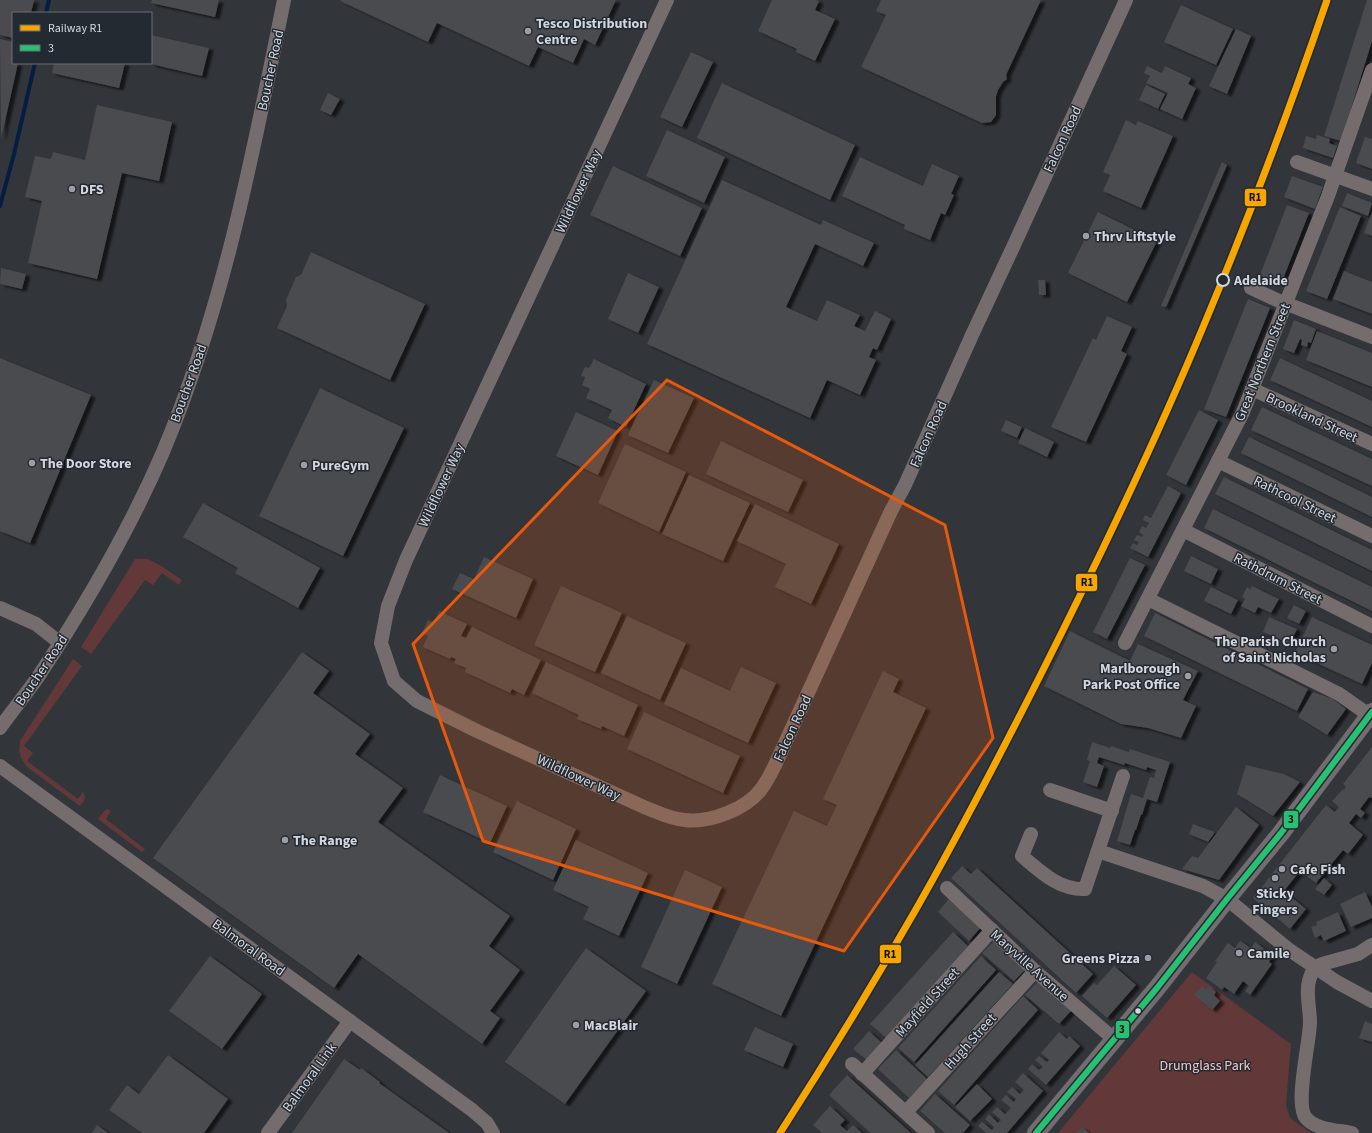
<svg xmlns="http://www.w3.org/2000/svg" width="1372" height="1133" viewBox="0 0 1372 1133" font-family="'Source Sans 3',sans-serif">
	<defs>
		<filter id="shadow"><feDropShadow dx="4.5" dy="2.5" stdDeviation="1" flood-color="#0009"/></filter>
	</defs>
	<rect width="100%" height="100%" fill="#32353a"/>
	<!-- green -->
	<g fill="#633838">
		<path d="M135,559h13l15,8 19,13 -3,5 -17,-12 -9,12 -8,-5 -54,74 -10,-7z"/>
		<path d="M73,659l9,7 -58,80 9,7 -6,8 51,38 5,-7c4,6 1,9 -3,14l-53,-39 -6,-9 -2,-8 1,-9z"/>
		<path d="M107,809l4,2 -5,8 39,30 -3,3 -44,-33 6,-8z"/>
		<path d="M1192,972l99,72 -5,61 4,13 21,15h-253z"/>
	</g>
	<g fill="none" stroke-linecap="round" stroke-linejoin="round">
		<!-- stream -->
		<g stroke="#061d43" stroke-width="4">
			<path d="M46,13l3,-13"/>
			<path d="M0,206l14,-52 21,-91"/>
		</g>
	</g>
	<!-- building -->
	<g fill="#484b4f" filter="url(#shadow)">
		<path d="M0,0h34l-3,13h-18v25l-13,-3z"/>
		<path d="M152,0h67l-4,17 -64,-14z"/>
		<path d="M341,0h275l-21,45 -11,-6 -11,24 -35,-16 -9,19 -92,-43 -9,19 -88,-41z"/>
		<path d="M772,0h44l3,1 -4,9 20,9 -20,42 -19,-9 1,-3 -39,-18z"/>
		<path d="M881,0h160l-35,75 1,4 -4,3 -5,8 -2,6v19l-5,7 -9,1 -121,-56 25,-52 -10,-4z"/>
		<path d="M1367,0h5v41l-31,100 -17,-5z"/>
		<path d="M1181,5l52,24 -17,36 -52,-23z"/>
		<path d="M1236,29l15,7 -24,58 -18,-8z"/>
		<path d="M151,35l58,13 -7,28 -51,-12z"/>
		<path d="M0,39l13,3v21h5l-17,76z"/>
		<path d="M691,52l22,10 -31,65 -22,-10z"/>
		<path d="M54,63h71l-6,25 -67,-15z"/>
		<path d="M1147,66l15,7 3,-7 26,12 -3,6 8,4 -14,31 -22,-10 8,-16 -22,-10 4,-7 -6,-3z"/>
		<path d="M722,83l133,62 -25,55 -133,-62z"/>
		<path d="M1146,85l19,9 -7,15 -19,-9z"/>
		<path d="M328,93l12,6 -9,16 -11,-5z"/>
		<path d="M97,105l75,17 -13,59 -37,-8 -25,106 -69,-16 14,-62 -17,-4 10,-41 16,3 2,-7 32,8z"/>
		<path d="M1126,120l10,5 2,-4 35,15 -32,72 -38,-17 7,-16 -7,-3z"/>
		<path d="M667,130l58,27 -21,46 -58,-27z"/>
		<path d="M1317,135l13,4 -1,4 8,3 -4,12 -30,-10 3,-12 10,3z"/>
		<path d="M1365,137l7,2v30l-16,-6z"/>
		<path d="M860,157l63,29 9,-22 27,12 -8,18 3,1 -9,20 -4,-2 -11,27 -26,-11 1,-4 -63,-29z"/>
		<path d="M1222,162l5,3 -61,142 -5,-1z"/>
		<path d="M613,166l89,42 -22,48 -90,-41z"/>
		<path d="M1292,176l31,11 -8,22 -31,-12z"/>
		<path d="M722,180l99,45 2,-5 51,23 -11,23 -48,-22 -29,63 31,14 10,-21 33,15 -6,11 11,5 10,-20 16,8 -14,31 -4,-2 -4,9 7,3 -16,35 -33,-15 -17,38 -163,-74z"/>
		<path d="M1347,193l25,10 -4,13 -26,-10z"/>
		<path d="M1287,205l22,8 -28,71 -21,-9z"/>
		<path d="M1340,207l21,9 -34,83 -21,-8z"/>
		<path d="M1098,212l59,29 -30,61 -59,-29z"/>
		<path d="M1372,212v24l-8,-3z"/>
		<path d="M311,252l114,52 -35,76 -113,-52 10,-22 -1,-6 10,-23 5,-2z"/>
		<path d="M1,268l25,6 -4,15 -22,-5z"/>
		<path d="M1344,271l28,11v32l-39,-15z"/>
		<path d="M628,273l31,14 -21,46 -30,-14z"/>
		<path d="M1038,280h7l1,15h-7z"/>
		<path d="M1248,299l22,9 -44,109 -22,-8z"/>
		<path d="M1107,316l25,11 -11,24 6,3 -41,88 -35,-15 42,-89 3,2z"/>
		<path d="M1294,320l22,9 -5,14 -3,-1 -1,5 -6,-2 1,-5 -2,-1 -6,14 -11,-4z"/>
		<path d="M1317,331l55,22v34l-66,-27z"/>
		<path d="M0,358l91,37 -61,148 -30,-12z"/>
		<path d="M1280,358l92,43v26l-102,-47z"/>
		<path d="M594,359l52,25 -20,43 -18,-9 4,-8 -26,-12 4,-9 -8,-4 3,-8 -4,-1 4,-9 4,1z"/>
		<path d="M654,380l40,18 -26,55 -40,-18z"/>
		<path d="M320,388l84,40 -61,128 -84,-40z"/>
		<path d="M1262,407l110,52v27l-121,-56z"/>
		<path d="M1199,410l19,10 -32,65 -20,-10z"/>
		<path d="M576,412l42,19 -20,44 -42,-19z"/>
		<path d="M1006,420l16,7 -5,11 -16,-7z"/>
		<path d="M1025,428l29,14 -7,15 -29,-14z"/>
		<path d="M1249,437l123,60v20l-131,-64z"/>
		<path d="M721,441l82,39 -15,32 -82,-38z"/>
		<path d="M625,444l61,28 -27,60 -61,-29z"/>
		<path d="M689,475l61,28 -27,58 -61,-27z"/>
		<path d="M1224,477l148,73v21l-157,-77z"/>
		<path d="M1168,486l13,7 -33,64 -18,-9 3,-5 4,2 2,-3 -5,-2 3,-5 5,2 1,-2 -4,-3 3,-6 4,2 3,-5 -6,-3 2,-5 6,3z"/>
		<path d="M203,503l117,65 -22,40 -63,-35 3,-5 -55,-31z"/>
		<path d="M755,504l84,40 -28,60 -36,-17 11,-23 -49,-23z"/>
		<path d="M1213,509l159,78v24l-168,-83z"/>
		<path d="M1191,556l27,13 -7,15 -27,-13z"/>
		<path d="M484,557l49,22 -17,39 -64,-29 8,-16 14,6z"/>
		<path d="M1130,558l15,7 -38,74 -14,-7z"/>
		<path d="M561,586l61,27 -27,59 -61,-27z"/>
		<path d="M1252,586l27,13 -8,14 -13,-6 -3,6 -14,-7 4,-7 -3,-2 5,-10 3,2z"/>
		<path d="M1211,587l27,13 -7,14 -27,-13z"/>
		<path d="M1294,605l12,6 -7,13 -12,-6z"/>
		<path d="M439,611l28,13 -6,12 5,2 6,-11 69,33 -17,35 -12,-6 -2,4 -45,-21 1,-4 -12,-5 2,-4 -5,-2 -1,2 -27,-12 5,-11 -6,-3 6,-13 6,3z"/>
		<path d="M1155,613l153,76 -11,22 -153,-75z"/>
		<path d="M627,616l59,27 -26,57 -59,-27z"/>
		<path d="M1269,617l28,12 -7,15 -27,-12z"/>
		<path d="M1312,617l60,28v18l-10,21 -67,-31z"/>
		<path d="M1070,631l60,30 8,-17 60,27 -15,29 13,6 -15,32 -33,-10 -27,-4 -77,-38z"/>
		<path d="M302,652l27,19 -16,22 57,41 -15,20 48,34 -25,34 132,94 -21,30 31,24 -30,41 10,7 -18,26 -124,-90 -24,34 -181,-130z"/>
		<path d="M546,662l92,43 -14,31 -22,-10 -1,3 -24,-10 2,-4 -47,-22z"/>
		<path d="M741,667l35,16 -28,60 -84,-39 17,-36 49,23z"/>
		<path d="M883,671l16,8 -6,13 33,16 -145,308 -69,-32 82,-173 33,15 10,-21 -14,-6z"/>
		<path d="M1313,692l20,7 13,10 -19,26 -29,-18z"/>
		<path d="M644,712l96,44 -17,37 -96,-44z"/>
		<path d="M1092,742l18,6 1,-2 18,6 1,-3 40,13 -13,40 -10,-3 -5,16 -1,-1 -5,16h-1l-5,15 -13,-4 14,-47 12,4 7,-21 4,1 2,-8 -9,-3 -1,3 -21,-7 -1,2 -25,-8 -2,6 7,3 -7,21 -14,-5 7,-21 -3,-1z"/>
		<path d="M1372,747v51l-3,-1 -9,12 5,4 -4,5 -5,-4 -7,9 14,12 -15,19 -5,-4 -27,33 -16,-12 -16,20 22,18 -16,20 -37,-31 73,-93 9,7 4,-5 -7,-6 11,-12 1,1 2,-3 -3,-3z"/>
		<path d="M1246,765l38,9 16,8 -27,34 -36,-22z"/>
		<path d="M440,775l67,31 -17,37 -67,-31z"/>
		<path d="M517,801l59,28 -23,51 -60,-28z"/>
		<path d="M1236,807l23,18 -40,55 -37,-11 10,-13 6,2z"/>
		<path d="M1193,824l22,8 -7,10 -19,-8z"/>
		<path d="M576,840l72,33 -29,63 -36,-17 6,-12 -36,-17z"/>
		<path d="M962,866l9,8 6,-6 116,106 -17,19 -125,-115z"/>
		<path d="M685,870l37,17 -45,97 -36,-17z"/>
		<path d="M1324,878l8,7 -8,10 -9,-6z"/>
		<path d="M1365,892l7,15v11l-21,9 -11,-23z"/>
		<path d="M949,899l32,28 -12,14 -31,-29z"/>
		<path d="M1338,912l8,19 -22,10 -3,-6 -6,3 -4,-11 6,-2 -1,-3z"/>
		<path d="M953,932l15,14 -82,92 -16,-14z"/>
		<path d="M994,941l32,28 -12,12 -32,-28z"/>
		<path d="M1240,941l11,7 4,-6 18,13 -4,7 3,2 -22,31 -5,-4 4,-5 -6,-5 -9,13 -10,-7 -2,3 -16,-12 11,-16 -2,-1 13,-18 7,5z"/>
		<path d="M586,948l60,43 -81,113 -60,-42z"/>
		<path d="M210,956l52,38 -40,55 -53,-38z"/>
		<path d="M981,956l15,14 -82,92 -16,-14z"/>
		<path d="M1114,966l22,19 -29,33 -25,-22 12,-13 3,2z"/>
		<path d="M999,972l14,12 -85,93 -13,-12z"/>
		<path d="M1038,981l33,30 -12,13 -34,-29z"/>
		<path d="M1202,986l4,3 3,-3 7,6 -2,3 6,6 -8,9 -18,-15z"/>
		<path d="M1023,996l15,14 -84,95 -16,-14z"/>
		<path d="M1365,1021l7,3v18l-13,-4z"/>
		<path d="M755,1027l38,17 -10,23 -39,-17z"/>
		<path d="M869,1031l14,13 -15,17 -15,-12z"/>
		<path d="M1059,1032l8,7 2,-3 11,10 -34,39 -18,-16 4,-5 7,6 4,-3 -8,-7 4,-4 8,6 2,-2 -8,-7z"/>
		<path d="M896,1050l31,29 -18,19 -31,-29z"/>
		<path d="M168,1055l60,44 -24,34h-62l-33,-23 18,-25 12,9z"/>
		<path d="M344,1059l16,11 1,-2 19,14 -1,1 70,50h-157z"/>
		<path d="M1023,1073l20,18 -36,42h-21l-8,-7 4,-4 10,8 2,-3 -9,-8 4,-5 9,9 3,-3 -9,-8 5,-5 8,7 6,-6 -10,-8 5,-5 8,7 2,-3 -9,-7 5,-5 8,7 4,-4 -9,-8z"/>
		<path d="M847,1075l12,11 52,47h-40l-6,-5 -36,-33z"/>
		<path d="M977,1084l15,15 -22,22 -15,-14z"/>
		<path d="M935,1094l35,31 -7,8h-18l-25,-22z"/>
		<path d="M830,1106l15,14 -5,5 7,6 6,-6 9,8h-40l-9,-8z"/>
		<path d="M97,1125l11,8h-16z"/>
		<path d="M1082,1127l7,6h-12z"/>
	</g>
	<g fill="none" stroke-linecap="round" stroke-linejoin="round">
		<!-- minor -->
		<g stroke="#746c6d" stroke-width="14">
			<path d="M667,0l-261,560 -18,46 -7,37 13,38 23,20 60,30 167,76c13,5 26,12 41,13 25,3 62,-11 77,-32 6,-8 10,-17 14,-25l115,-252 14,-26 67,-150 42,-90 112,-245"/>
			<path d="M1297,162l75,27"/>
			<path d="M1251,288l26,12 95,37"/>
			<path d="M1252,389l120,55"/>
			<path d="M1218,461l154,75"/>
			<path d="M1183,530l189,96"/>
			<path d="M1148,599l191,95 30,21"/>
			<path d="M0,608l36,16 24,19"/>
			<path d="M1125,643l118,-231 85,-216 44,-126"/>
			<path d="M0,728c12,-17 26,-34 38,-51 47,-71 91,-146 125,-225 61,-145 90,-299 121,-452"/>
			<path d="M0,766l472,344 15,13 6,10"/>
			<path d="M1050,790l62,21"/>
			<path d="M1031,834l-9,22c19,16 37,34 63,33l38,-113"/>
			<path d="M1098,851l105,35 24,13 61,50 49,33 35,19"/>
			<path d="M947,888l88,83 80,69"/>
			<path d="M1314,968c-3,6 -6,13 -6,20 -1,11 2,23 2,34 0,20 -16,83 -4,96 10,12 32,12 46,15"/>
			<path d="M1314,968l8,-4 36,-10 14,-9"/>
			<path d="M852,1064l76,69"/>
			<path d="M862,1074l130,-144"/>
			<path d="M906,1112l129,-141"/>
			<path d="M268,1133l82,-112"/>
		</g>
		<!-- major -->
		<path stroke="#736c70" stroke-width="18" d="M1036,1133l121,-145 70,-89 54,-66 91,-121"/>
		<defs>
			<path id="bus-1" d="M1036,1133l121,-145 70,-89 54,-66 91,-121"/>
		</defs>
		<!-- bus-1 casing -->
		<use href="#bus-1" stroke="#242a32" stroke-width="9"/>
		<!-- bus-1 -->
		<use href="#bus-1" stroke="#26c172" stroke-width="6"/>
		<defs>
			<path id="rail-1" d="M780,1133c47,-73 92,-147 135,-222 44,-77 85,-156 125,-235 59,-117 116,-235 166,-356 44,-105 84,-212 121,-320"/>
		</defs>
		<!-- rail-1 casing -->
		<use href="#rail-1" stroke="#242a32" stroke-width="10"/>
		<!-- rail-1 -->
		<use href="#rail-1" stroke="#f7a600" stroke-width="7"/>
	</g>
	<!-- marked area -->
	<path fill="#e8590c" fill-opacity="0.2" stroke="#e8590c" stroke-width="3" stroke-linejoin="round" d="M667,380l278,145 48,213 -149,213 -361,-110 -70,-197z"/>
	<!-- markers -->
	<g fill="#9b9ea4" stroke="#242a32" stroke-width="1.5">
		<circle cx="528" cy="31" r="4"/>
		<circle cx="72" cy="189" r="4"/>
		<circle cx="1086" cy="236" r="4"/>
		<circle cx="32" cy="463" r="4"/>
		<circle cx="304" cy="465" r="4"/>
		<circle cx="1334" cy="649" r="4"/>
		<circle cx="1188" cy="676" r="4"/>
		<circle cx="285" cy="840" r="4"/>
		<circle cx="1282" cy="869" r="4"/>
		<circle cx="1275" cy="878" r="4"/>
		<circle cx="1239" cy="953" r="4"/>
		<circle cx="1148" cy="958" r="4"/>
		<circle cx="576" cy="1025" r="4"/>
	</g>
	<circle fill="#242a32" stroke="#d3d7dd" stroke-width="2" cx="1223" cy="280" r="6"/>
	<circle fill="#d3d7dd" stroke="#242a32" stroke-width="1.5" cx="1138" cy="1011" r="3.5"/>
	<g text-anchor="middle" stroke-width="3" stroke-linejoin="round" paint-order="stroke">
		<!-- poi labels -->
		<g font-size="14" font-weight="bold" fill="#d3d7dd" stroke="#242a32" text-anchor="start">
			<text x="536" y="28">Tesco Distribution<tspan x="536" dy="16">Centre</tspan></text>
			<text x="80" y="194">DFS</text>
			<text x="1094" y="241">Thrv Liftstyle</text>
			<text x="40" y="468">The Door Store</text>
			<text x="312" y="470">PureGym</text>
			<text x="1326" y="646" text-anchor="end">The Parish Church<tspan x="1326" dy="16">of Saint Nicholas</tspan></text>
			<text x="1180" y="673" text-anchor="end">Marlborough<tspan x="1180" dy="16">Park Post Office</tspan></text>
			<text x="293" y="845">The Range</text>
			<text x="1290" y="874">Cafe Fish</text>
			<text x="1275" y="898" text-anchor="middle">Sticky<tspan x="1275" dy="16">Fingers</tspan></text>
			<text x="1247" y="958">Camile</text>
			<text x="1140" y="963" text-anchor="end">Greens Pizza</text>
			<text x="584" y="1030">MacBlair</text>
		</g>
		<!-- street labels -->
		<g font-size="14" fill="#d3d7dd" stroke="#242a32">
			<text transform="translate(270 70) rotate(-78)" y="5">Boucher Road</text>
			<text transform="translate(1062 139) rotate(-65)" y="5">Falcon Road</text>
			<text transform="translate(578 191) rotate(-65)" y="5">Wildflower Way</text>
			<text transform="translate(1262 362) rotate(-68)" y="5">Great Northern Street</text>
			<text transform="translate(188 383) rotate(-70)" y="5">Boucher Road</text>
			<text transform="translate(1312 417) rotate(25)" y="5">Brookland Street</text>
			<text transform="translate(928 434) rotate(-66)" y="5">Falcon Road</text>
			<text transform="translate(441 485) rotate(-65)" y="5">Wildflower Way</text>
			<text transform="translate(1295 499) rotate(26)" y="5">Rathcool Street</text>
			<text transform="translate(1278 578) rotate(27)" y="5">Rathdrum Street</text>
			<text transform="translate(41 670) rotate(-56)" y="5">Boucher Road</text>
			<text transform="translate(792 728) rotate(-65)" y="5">Falcon Road</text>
			<text transform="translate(579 777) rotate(25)" y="5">Wildflower Way</text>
			<text transform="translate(249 947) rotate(36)" y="5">Balmoral Road</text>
			<text transform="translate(1030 965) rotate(42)" y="5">Maryville Avenue</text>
			<text transform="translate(927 1002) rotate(-48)" y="5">Mayfield Street</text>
			<text transform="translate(970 1041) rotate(-48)" y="5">Hugh Street</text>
			<text transform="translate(309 1077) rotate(-54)" y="5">Balmoral Link</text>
		</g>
		<!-- stop labels -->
		<g font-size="14" font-weight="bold" fill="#d3d7dd" stroke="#242a32" text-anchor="start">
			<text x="1234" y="285">Adelaide</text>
		</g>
		<!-- park labels -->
		<g font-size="14" fill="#f5c5c4" stroke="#242a32">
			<text x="1205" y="1070">Drumglass Park</text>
		</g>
	</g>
	<g stroke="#242a32" stroke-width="1.5">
		<rect x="1244" y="188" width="23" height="19" rx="4" fill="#f7a600"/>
		<rect x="1075" y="573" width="23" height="19" rx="4" fill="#f7a600"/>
		<rect x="1283" y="810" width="16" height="19" rx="4" fill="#26c172"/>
		<rect x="879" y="944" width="23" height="20" rx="4" fill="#f7a600"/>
		<rect x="1115" y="1020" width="15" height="19" rx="4" fill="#26c172"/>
	</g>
	<g font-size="11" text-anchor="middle" font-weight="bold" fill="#111">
		<text x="1255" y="201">R1</text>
		<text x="1087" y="586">R1</text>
		<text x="1291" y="823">3</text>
		<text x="890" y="958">R1</text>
		<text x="1122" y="1033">3</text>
	</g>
	<!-- legend -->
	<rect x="12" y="12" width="140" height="52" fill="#242a32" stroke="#6a6f76"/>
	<rect x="20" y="25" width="20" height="6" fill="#f7a600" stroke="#6a6f76"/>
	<text x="48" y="32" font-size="12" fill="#d3d7dd">Railway R1</text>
	<rect x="20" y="45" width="20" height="6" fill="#26c172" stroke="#6a6f76"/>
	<text x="48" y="52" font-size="12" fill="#d3d7dd">3</text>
</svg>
